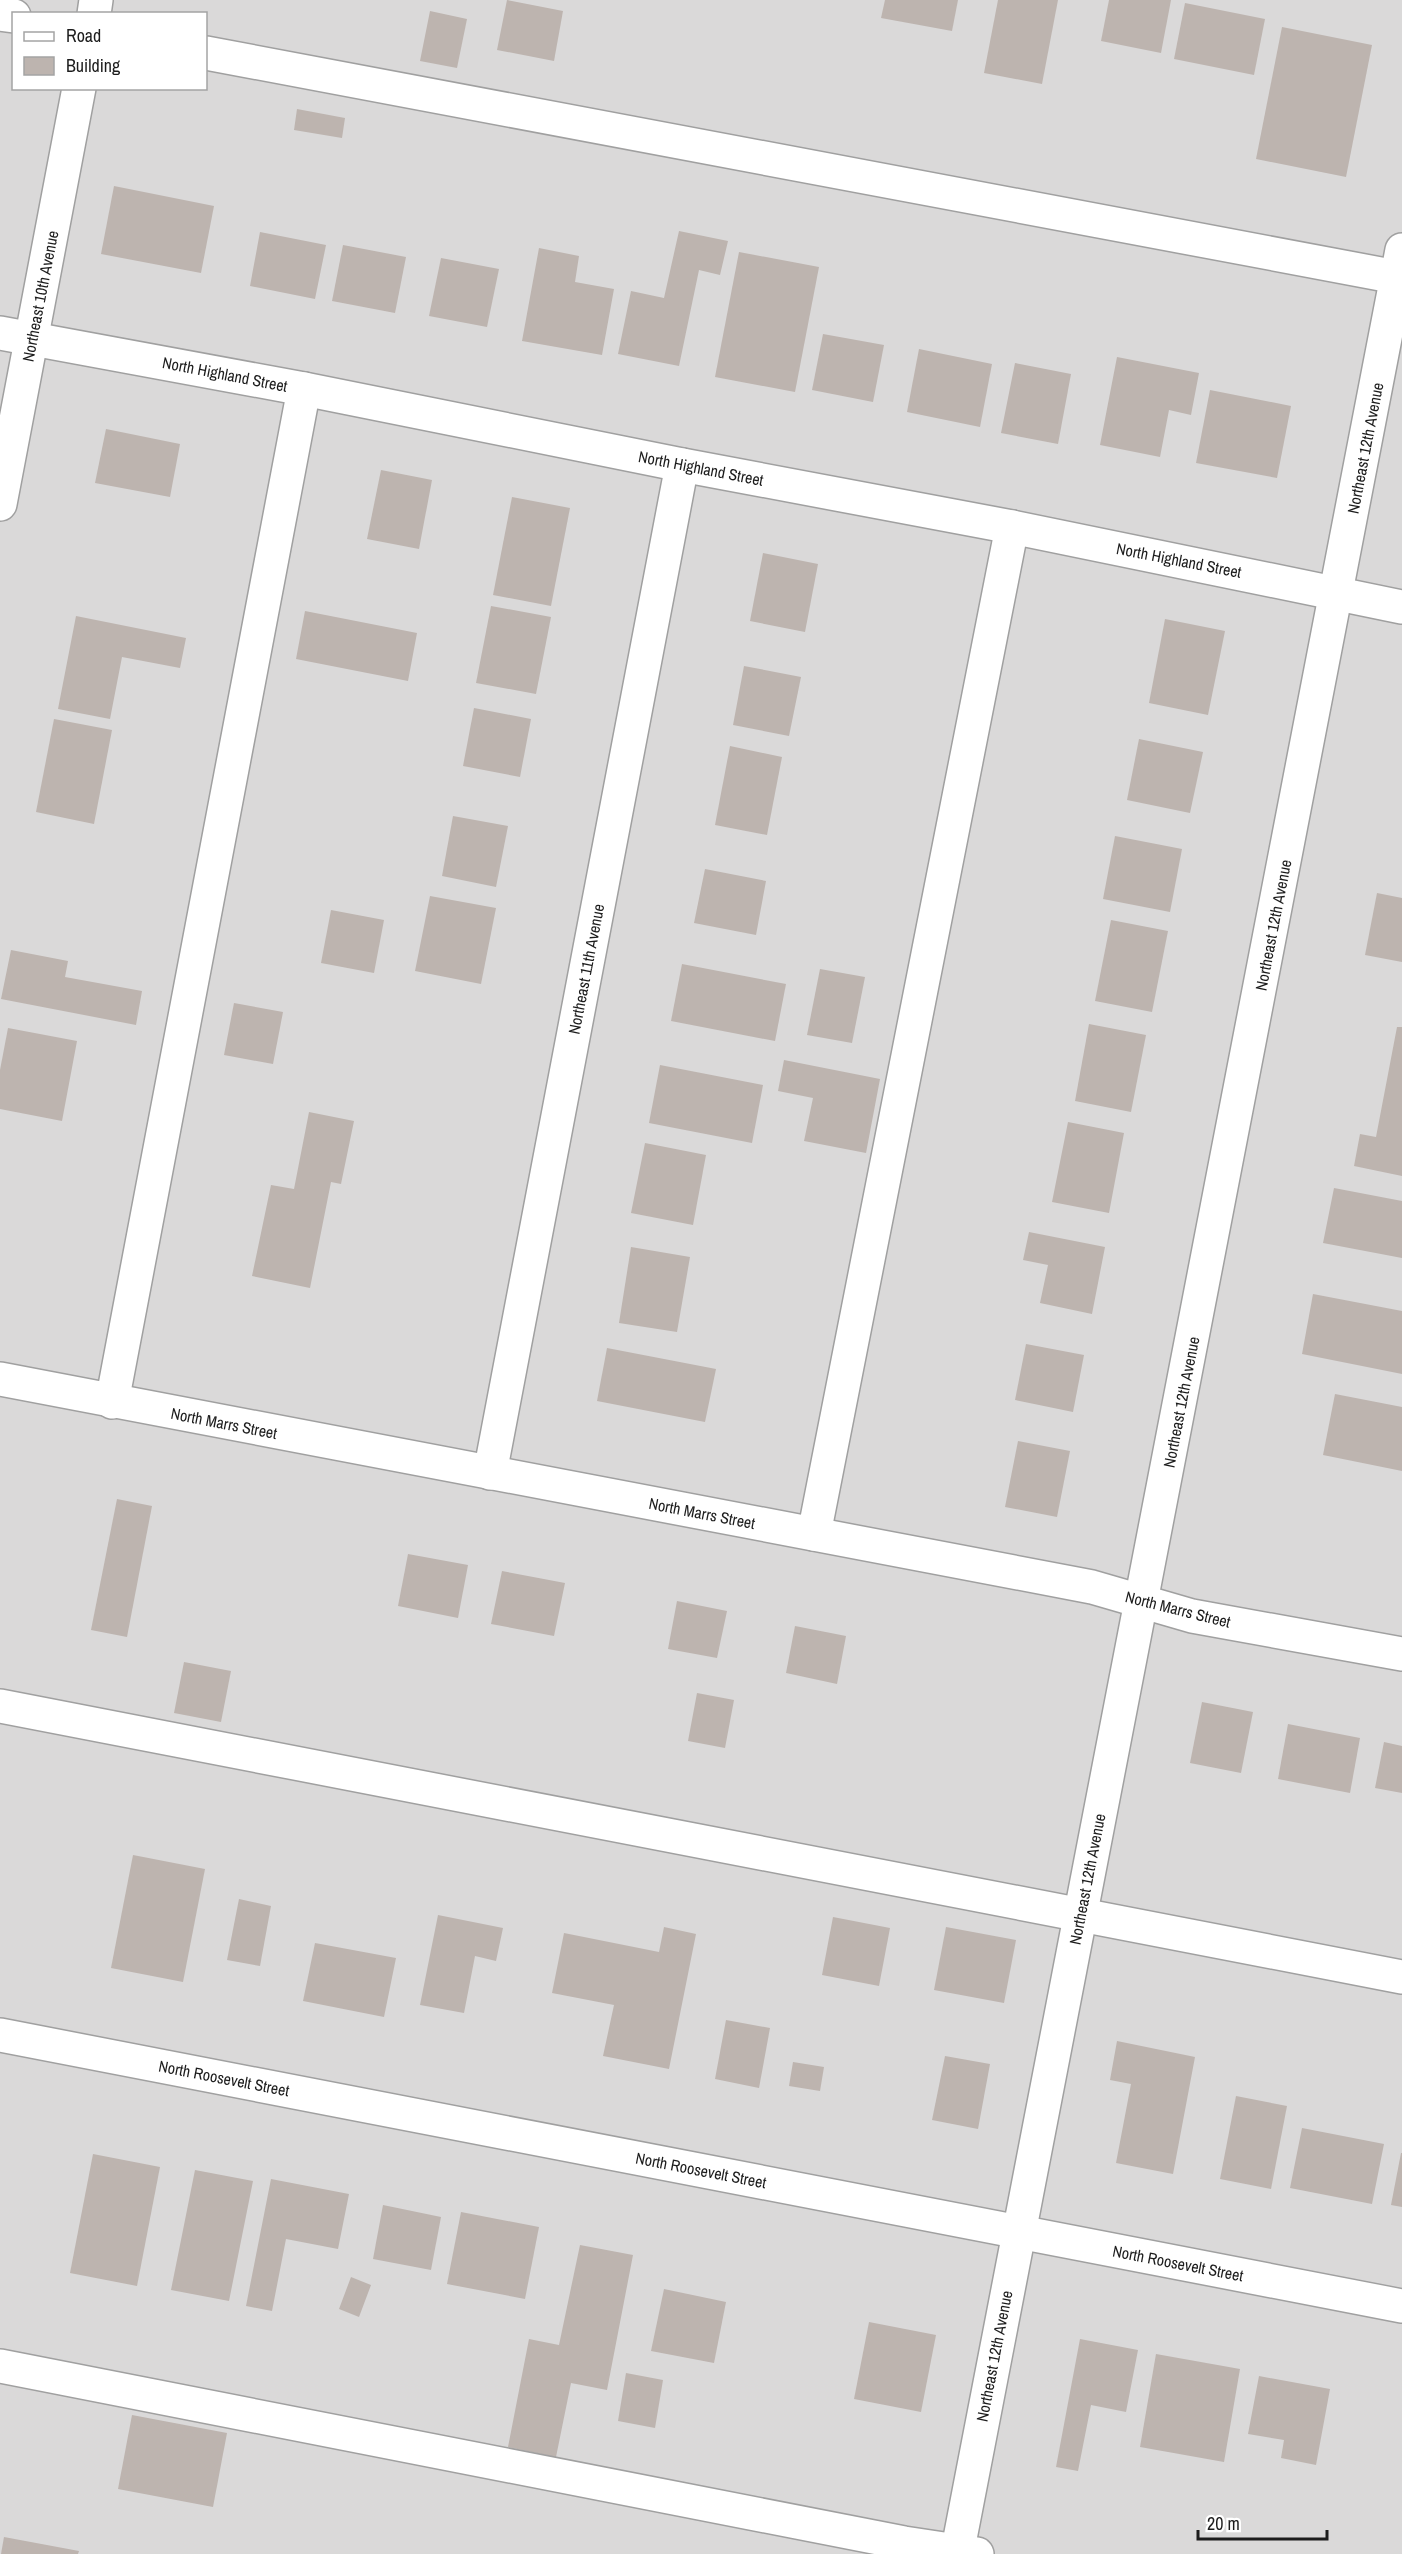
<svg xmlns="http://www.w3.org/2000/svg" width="1402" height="2554" viewBox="0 0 1402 2554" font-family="'Archivo Narrow',sans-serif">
	<rect width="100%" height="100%" fill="#ede9e2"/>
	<!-- residential -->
	<path fill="#dad9d9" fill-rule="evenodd" d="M0,0h1402v2554h-1402zM14,14h192v74h-192z"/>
	<!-- building -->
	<g fill="#bdb4af">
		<path d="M507,0l56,11 -9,50 -57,-11z"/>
		<path d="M885,0h73l-6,31 -71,-13z"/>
		<path d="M998,0h60l-16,84 -58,-11z"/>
		<path d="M1109,0h62l-10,53 -60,-12z"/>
		<path d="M1185,3l80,16 -11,56 -80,-16z"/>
		<path d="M430,11l37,8 -10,49 -37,-7z"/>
		<path d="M1282,27l90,18 -26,132 -90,-18z"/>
		<path d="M297,109l48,9 -3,20 -48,-8z"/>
		<path d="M114,186l100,20 -13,67 -100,-19z"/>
		<path d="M679,231l49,10 -8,34 -21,-5 -20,96 -61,-12 13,-63 33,7z"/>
		<path d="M260,232l66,13 -11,54 -65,-13z"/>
		<path d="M343,245l63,12 -11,56 -63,-12z"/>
		<path d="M539,248l40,8 -4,26 39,7 -12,66 -80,-14z"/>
		<path d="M739,252l80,15 -24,125 -80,-15z"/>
		<path d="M441,258l58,11 -12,58 -58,-11z"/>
		<path d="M823,334l61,11 -11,57 -61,-12z"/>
		<path d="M919,349l73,15 -12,63 -73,-15z"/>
		<path d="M1117,357l82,16 -8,42 -22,-5 -9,47 -60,-12z"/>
		<path d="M1015,363l56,11 -13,70 -57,-11z"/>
		<path d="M1210,390l81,16 -14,72 -81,-15z"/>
		<path d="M106,429l74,15 -10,53 -75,-14z"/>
		<path d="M381,470l51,10 -13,69 -52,-10z"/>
		<path d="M512,497l58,11 -19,98 -58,-11z"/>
		<path d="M763,553l55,11 -13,68 -55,-11z"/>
		<path d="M491,606l60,11 -15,77 -60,-11z"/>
		<path d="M305,611l112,22 -9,48 -112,-22z"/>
		<path d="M76,616l110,22 -6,30 -58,-11 -12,62 -52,-10z"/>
		<path d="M1165,619l60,12 -17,84 -59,-12z"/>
		<path d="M744,666l57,11 -12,59 -56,-11z"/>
		<path d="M474,708l57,11 -11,58 -57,-11z"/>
		<path d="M54,719l58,11 -18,94 -58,-12z"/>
		<path d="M1139,739l64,13 -13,61 -63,-13z"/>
		<path d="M730,746l52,11 -15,78 -52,-10z"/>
		<path d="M453,816l55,10 -12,61 -54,-11z"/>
		<path d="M1115,836l67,13 -12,63 -67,-13z"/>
		<path d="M705,869l61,12 -10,54 -62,-12z"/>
		<path d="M1377,893l25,5v64l-37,-7z"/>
		<path d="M430,896l66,12 -15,76 -66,-13z"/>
		<path d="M331,910l53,10 -10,53 -53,-10z"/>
		<path d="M1111,920l57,11 -16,81 -57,-11z"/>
		<path d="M11,950l57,11 -3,16 77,14 -6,34 -135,-26z"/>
		<path d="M682,964l104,20 -11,57 -104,-20z"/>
		<path d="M820,969l45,8 -13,66 -45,-8z"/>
		<path d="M234,1003l49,9 -10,52 -49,-9z"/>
		<path d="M1089,1024l57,11 -15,77 -56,-11z"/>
		<path d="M1397,1027h5v149l-48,-10 6,-32 16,3z"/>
		<path d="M8,1028l69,13 -15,80 -62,-12v-39z"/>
		<path d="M784,1060l96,19 -14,74 -62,-12 9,-43 -35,-7z"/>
		<path d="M660,1065l103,20 -11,58 -103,-20z"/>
		<path d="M309,1112l45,9 -13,63 -10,-2 -21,106 -58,-12 19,-91 23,4z"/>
		<path d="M1068,1122l56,11 -15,80 -57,-11z"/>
		<path d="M645,1143l61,12 -13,70 -62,-12z"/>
		<path d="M1334,1188l68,13v57l-79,-15z"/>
		<path d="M1029,1232l76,15 -13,67 -52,-11 8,-38 -25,-5z"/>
		<path d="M631,1247l59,10 -13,75 -58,-9z"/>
		<path d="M1313,1294l89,17v63l-100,-20z"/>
		<path d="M1026,1344l58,11 -11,57 -58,-12z"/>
		<path d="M607,1348l109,21 -11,53 -108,-21z"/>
		<path d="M1335,1394l67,13v64l-79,-16z"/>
		<path d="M1018,1441l52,10 -13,66 -52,-10z"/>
		<path d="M117,1499l35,7 -25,131 -36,-7z"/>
		<path d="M408,1554l60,11 -10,53 -60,-12z"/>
		<path d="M502,1571l63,12 -11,53 -63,-12z"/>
		<path d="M677,1601l50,10 -10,47 -49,-9z"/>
		<path d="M795,1626l51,10 -9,48 -51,-11z"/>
		<path d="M184,1662l47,9 -10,51 -47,-9z"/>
		<path d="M697,1693l37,7 -9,48 -37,-7z"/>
		<path d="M1202,1702l51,10 -12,61 -51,-10z"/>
		<path d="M1288,1724l72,14 -10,55 -72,-14z"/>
		<path d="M1384,1742l18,4v47l-27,-5z"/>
		<path d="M133,1855l72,14 -22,113 -72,-14z"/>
		<path d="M239,1899l32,7 -11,60 -33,-6z"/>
		<path d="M438,1915l65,13 -7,33 -21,-5 -11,57 -44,-8z"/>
		<path d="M833,1917l57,11 -11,58 -57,-11z"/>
		<path d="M664,1927l32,7 -27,135 -66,-13 11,-51 -62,-12 12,-60 95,19z"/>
		<path d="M946,1927l70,13 -12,63 -70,-13z"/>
		<path d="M315,1943l81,15 -12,59 -81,-16z"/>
		<path d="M726,2020l44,8 -11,60 -44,-9z"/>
		<path d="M1117,2041l78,16 -22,117 -57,-11 15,-79 -21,-4z"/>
		<path d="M945,2056l45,8 -12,65 -46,-9z"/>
		<path d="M793,2062l31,5 -4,24 -31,-5z"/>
		<path d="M1236,2096l51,10 -16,83 -51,-10z"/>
		<path d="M1302,2128l82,16 -12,60 -82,-16z"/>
		<path d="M1401,2153h1v54l-11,-2z"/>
		<path d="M93,2154l67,13 -23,119 -67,-13z"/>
		<path d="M195,2170l58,11 -24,120 -58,-11z"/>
		<path d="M271,2179l78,15 -11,55 -52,-10 -14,72 -26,-5z"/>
		<path d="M383,2205l58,12 -10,53 -58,-11z"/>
		<path d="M461,2212l78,15 -14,72 -78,-15z"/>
		<path d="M580,2245l53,10 -26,135 -36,-7 -15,74 -48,-10 21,-108 30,6z"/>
		<path d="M351,2277l20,8 -12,32 -20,-8z"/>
		<path d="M664,2289l62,13 -12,61 -63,-12z"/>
		<path d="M869,2322l67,13 -15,77 -67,-13z"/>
		<path d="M1080,2339l58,11 -12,62 -35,-7 -13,66 -22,-4z"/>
		<path d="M1156,2354l84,15 -16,93 -84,-15z"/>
		<path d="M626,2373l37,7 -8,48 -37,-7z"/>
		<path d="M1259,2376l71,13 -14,76 -35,-7 3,-18 -36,-6z"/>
		<path d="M132,2415l95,18 -14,74 -95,-18z"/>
		<path d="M4,2537l75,14 -1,3h-77z"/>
	</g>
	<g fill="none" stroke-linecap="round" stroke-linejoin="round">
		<defs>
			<g id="minor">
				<path d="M0,14l14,2"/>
				<path d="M94,14l2,-14"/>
				<path d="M206,53l1196,225"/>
				<path d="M0,333l304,56 378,76 330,62 390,80"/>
				<path d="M0,504l79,-416"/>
				<path d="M0,1379l1092,208 100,29 210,38"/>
				<path d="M112,1402l192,-1013"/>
				<path d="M490,1473l192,-1008"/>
				<path d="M814,1534l198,-1007"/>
				<path d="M0,1706l1402,271"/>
				<path d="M0,2035l1402,271"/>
				<path d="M0,2366l904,177 73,11"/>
				<path d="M957,2554l445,-2304"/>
			</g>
		</defs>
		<!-- minor casing -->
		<use href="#minor" stroke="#a0a0a0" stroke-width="36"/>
		<!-- minor -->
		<use href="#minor" stroke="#fff" stroke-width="33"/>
	</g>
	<g text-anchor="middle" stroke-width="5" stroke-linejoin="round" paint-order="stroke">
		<!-- street labels -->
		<g font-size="16" fill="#1c1c1c" stroke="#fff">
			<text transform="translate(40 296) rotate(-79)" y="6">Northeast 10th Avenue</text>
			<text transform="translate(225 374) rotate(11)" y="6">North Highland Street</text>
			<text transform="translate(1365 448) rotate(-79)" y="6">Northeast 12th Avenue</text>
			<text transform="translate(701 468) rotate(11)" y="6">North Highland Street</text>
			<text transform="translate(1179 560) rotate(11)" y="6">North Highland Street</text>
			<text transform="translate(1273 925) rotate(-79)" y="6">Northeast 12th Avenue</text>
			<text transform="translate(586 969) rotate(-79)" y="6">Northeast 11th Avenue</text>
			<text transform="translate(1181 1402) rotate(-79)" y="6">Northeast 12th Avenue</text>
			<text transform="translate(224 1423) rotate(11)" y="6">North Marrs Street</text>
			<text transform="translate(702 1513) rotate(11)" y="6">North Marrs Street</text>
			<text transform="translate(1178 1609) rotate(14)" y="6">North Marrs Street</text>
			<text transform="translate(1087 1879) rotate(-79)" y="6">Northeast 12th Avenue</text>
			<text transform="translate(224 2078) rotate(11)" y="6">North Roosevelt Street</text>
			<text transform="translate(701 2170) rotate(11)" y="6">North Roosevelt Street</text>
			<text transform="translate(1178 2263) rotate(11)" y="6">North Roosevelt Street</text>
			<text transform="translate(994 2356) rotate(-79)" y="6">Northeast 12th Avenue</text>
		</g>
	</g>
	<!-- legend -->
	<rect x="12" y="12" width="195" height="78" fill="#ffffff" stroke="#a4a4a4" stroke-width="1.5"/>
	<rect x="24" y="32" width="30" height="9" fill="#ffffff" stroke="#a4a4a4" stroke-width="1.5"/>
	<text x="66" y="42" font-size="18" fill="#1c1c1c">Road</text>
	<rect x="24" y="57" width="30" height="18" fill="#bdb4af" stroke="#a4a4a4" stroke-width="1.5"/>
	<text x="66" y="72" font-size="18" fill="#1c1c1c">Building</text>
	<!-- scale -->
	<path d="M1198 2530v9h129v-9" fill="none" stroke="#1c1c1c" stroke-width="3"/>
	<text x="1207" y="2530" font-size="18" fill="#1c1c1c" stroke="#ffffff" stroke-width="4.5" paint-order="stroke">20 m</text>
</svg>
